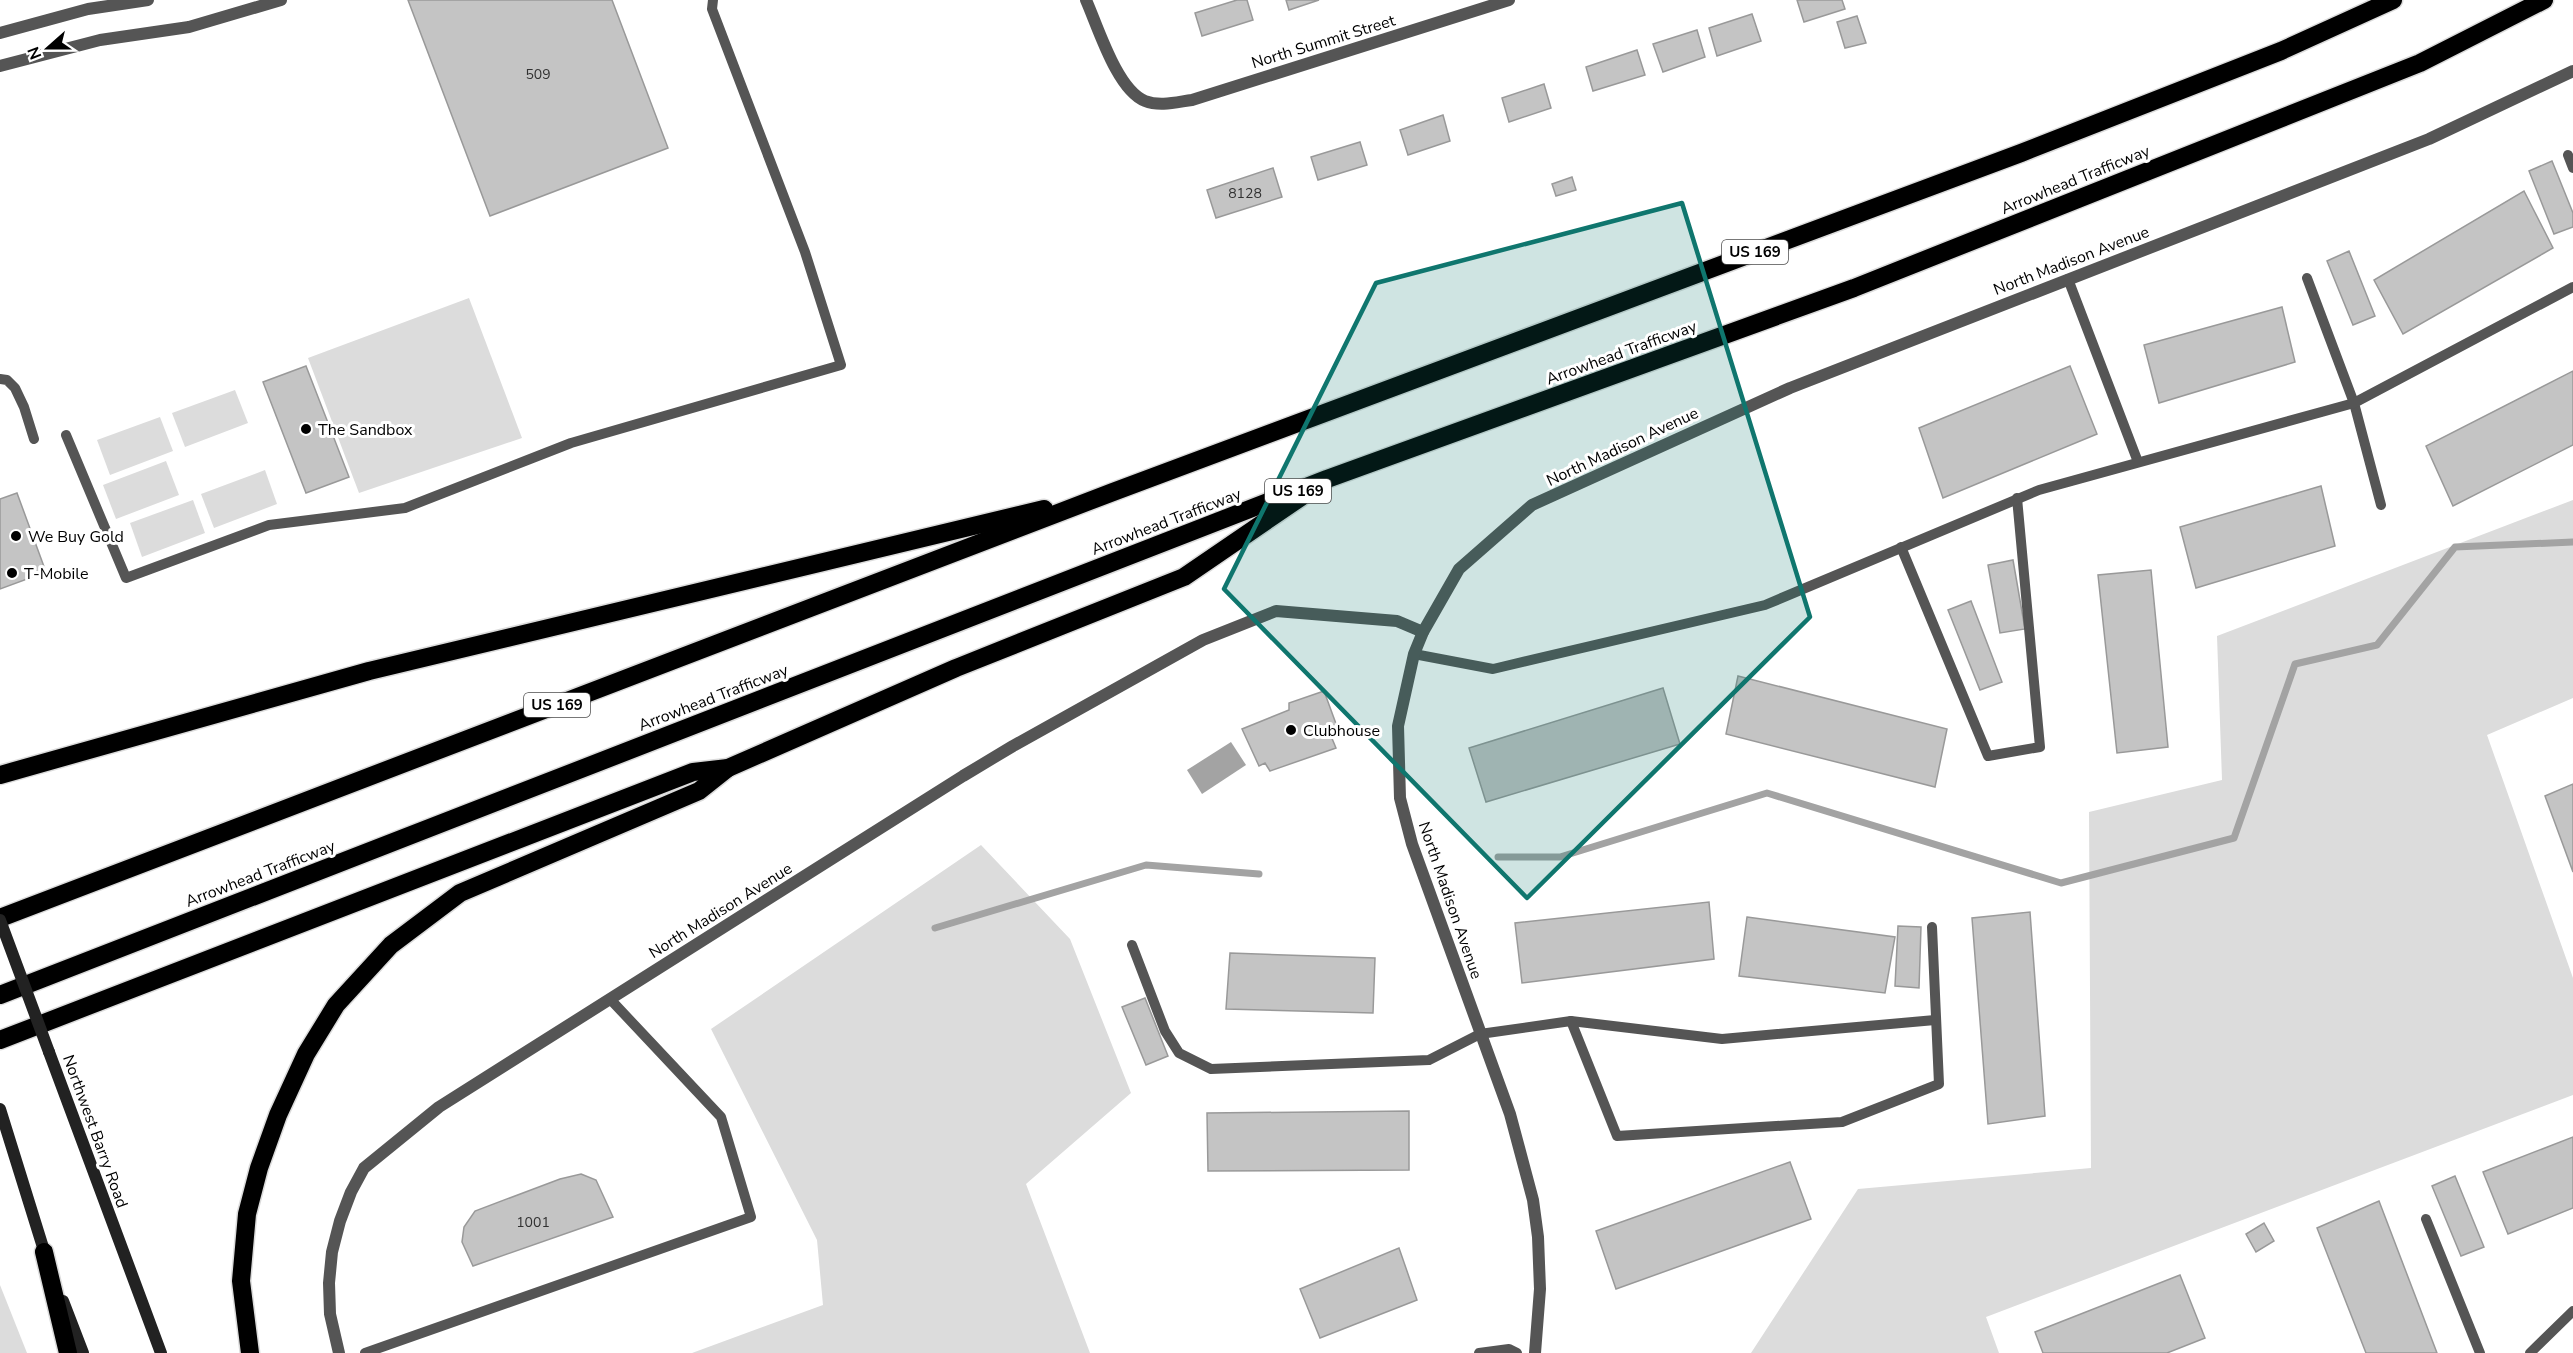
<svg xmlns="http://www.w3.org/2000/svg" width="2573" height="1353" viewBox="0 0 2573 1353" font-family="'Nunito Sans',sans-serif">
	<rect width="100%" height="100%" fill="#fff"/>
	<!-- green -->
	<g fill="#dcdcdc">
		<path d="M469,298l53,140 -163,55 -51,-135z"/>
		<path d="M235,390l13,33 -63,24 -13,-34z"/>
		<path d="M160,417l13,34 -63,24 -13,-35z"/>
		<path d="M166,461l13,34 -63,24 -13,-34z"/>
		<path d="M265,470l12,34 -63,24 -13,-34z"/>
		<path d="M193,500l12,33 -63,24 -12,-34z"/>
		<path d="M2573,500v198l-86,37 86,243v117l-587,222 13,36h-248l107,-164 233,-21 -2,-356 133,-32 -5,-144z"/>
		<path d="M981,845l89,94 61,154 -105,91 64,169h-398l131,-48 -6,-65 -106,-211z"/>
		<path d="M0,1285l27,68h-27z"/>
	</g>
	<!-- water -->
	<path fill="#a3a3a3" d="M1231,742l15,23 -44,29 -15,-24z"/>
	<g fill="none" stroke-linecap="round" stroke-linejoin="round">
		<!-- stream -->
		<g stroke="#a3a3a3" stroke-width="7">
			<path d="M1498,857h62l207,-64 294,90 173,-45 61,-174 82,-19 78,-98 118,-5"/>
			<path d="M935,928l211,-63 113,9"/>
		</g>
	</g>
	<!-- building -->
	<g fill="#c4c4c4" stroke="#999" stroke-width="1.5">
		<path d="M408,0h204l56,148 -178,68z"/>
		<path d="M1237,0h10l6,20 -51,16 -7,-23z"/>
		<path d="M1286,0h33l-30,10z"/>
		<path d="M1797,0h45l3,9 -41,13z"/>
		<path d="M1752,14l9,27 -44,15 -8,-28z"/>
		<path d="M1857,16l9,27 -21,5 -8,-26z"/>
		<path d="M1697,30l8,27 -42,15 -10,-28z"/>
		<path d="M1637,50l8,25 -52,16 -7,-24z"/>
		<path d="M1544,84l7,24 -42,14 -7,-24z"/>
		<path d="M1443,115l7,26 -42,14 -8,-25z"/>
		<path d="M1360,142l7,23 -49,15 -7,-23z"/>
		<path d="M2552,161l21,52v14l-19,7 -25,-63z"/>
		<path d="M1273,168l9,29 -66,21 -9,-28z"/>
		<path d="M1572,177l4,13 -20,6 -4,-12z"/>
		<path d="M2524,191l29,57 -150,86 -29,-54z"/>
		<path d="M2349,251l26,65 -22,9 -26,-64z"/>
		<path d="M2282,307l13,55 -136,41 -15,-58z"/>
		<path d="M306,366l43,111 -43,16 -43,-111z"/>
		<path d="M2070,366l27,68 -154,64 -24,-70z"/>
		<path d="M2573,371v74l-120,61 -27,-60z"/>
		<path d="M2321,486l14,60 -139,42 -16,-61z"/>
		<path d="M17,493l29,79 -46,17v-90z"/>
		<path d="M2013,560l12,69 -25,4 -12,-68z"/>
		<path d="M2151,570l17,177 -51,6 -19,-178z"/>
		<path d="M1971,601l31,81 -22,8 -32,-80z"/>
		<path d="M1738,676l209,53 -12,58 -209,-53z"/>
		<path d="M1663,688l17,56 -194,58 -17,-54z"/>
		<path d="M1324,691l15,41 -8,4 5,12 -66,23 -5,-8 -6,3 -17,-37 47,-19v-7z"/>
		<path d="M2573,784v88l-28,-76z"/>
		<path d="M1709,902l5,57 -192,24 -7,-60z"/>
		<path d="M2030,912l15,204 -57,8 -16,-206z"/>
		<path d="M1747,917l148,20 -10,56 -146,-17z"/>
		<path d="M1898,926l23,1 -2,61 -24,-2z"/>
		<path d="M1230,953l145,5 -2,55 -147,-4z"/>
		<path d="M1145,998l23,58 -22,9 -24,-58z"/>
		<path d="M1409,1111v59l-201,1 -1,-58z"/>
		<path d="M2573,1137v71l-65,26 -25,-62z"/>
		<path d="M1790,1162l21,57 -195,70 -20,-58z"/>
		<path d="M581,1174l15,6 17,37 -140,49 -11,-24 2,-15 11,-16 85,-32z"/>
		<path d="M2455,1176l29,71 -23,9 -29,-70z"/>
		<path d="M2379,1201l58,152h-71l-49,-125z"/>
		<path d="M2264,1223l10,18 -18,11 -10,-18z"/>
		<path d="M1399,1248l18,52 -97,38 -20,-49z"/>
		<path d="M2180,1275l25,63 -38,15h-124l-8,-21z"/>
	</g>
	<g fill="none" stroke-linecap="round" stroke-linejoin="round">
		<defs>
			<g id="highway">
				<path d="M0,775l369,-104 675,-162"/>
				<path d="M0,918l1113,-426 908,-339 260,-102 112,-51"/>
				<path d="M0,995l1327,-516 527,-191 566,-225 124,-63"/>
				<path d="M0,1040l693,-268 35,-4 228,-100 228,-91 117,-80"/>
				<path d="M44,1252l24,101"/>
				<path d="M250,1353l-9,-72 6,-67 12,-46 19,-53 28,-61 30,-49 55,-60 69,-52 239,-102 29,-23"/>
			</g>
		</defs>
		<!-- highway casing -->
		<use href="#highway" stroke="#dbdbdb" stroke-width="21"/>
		<!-- lane -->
		<g stroke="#555" stroke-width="10">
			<path d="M2568,155l5,13"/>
			<path d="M2307,278l47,125 27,102"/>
			<path d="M2068,279l70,183"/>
			<path d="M0,379l7,1 8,8 9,19 10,32"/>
			<path d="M66,435l60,143 143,-53 136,-17 166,-65 270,-78 -36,-113 -93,-243 1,-9"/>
			<path d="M1901,547l87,209 52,-9 -23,-249"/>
			<path d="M1414,654l79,15 272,-64 274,-115 315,-87 219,-116"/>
			<path d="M1132,945l33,86 14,22 32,16 218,-9 51,-26 91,-13 151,18 213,-19"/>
			<path d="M1571,1021l46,115 225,-14 97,-38 -7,-157"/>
			<path d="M2426,1219l54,134"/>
			<path d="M365,1353l386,-136 -30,-100 -111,-118"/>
			<path d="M1479,1353l30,-4 8,4"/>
			<path d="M2530,1353l43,-42"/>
		</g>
		<!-- street -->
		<g stroke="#555" stroke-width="12">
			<path d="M1086,0c12,27 31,90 59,101 15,6 32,1 47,-1l317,-100"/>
			<path d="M0,33l88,-24 60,-9"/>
			<path d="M0,66l100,-26 89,-13 92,-27"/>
			<path d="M339,1353l-9,-39 -1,-31 3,-31 8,-31 11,-29 13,-24 75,-61 524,-331 50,-30 190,-106 73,-29 121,10 26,11"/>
			<path d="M1535,1353l5,-64 -2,-52 -5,-37 -23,-86 -98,-270 -12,-46 -2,-72 16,-72 9,-22 36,-63 73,-64 258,-117 639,-249 144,-68"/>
		</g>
		<!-- secondary -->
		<g stroke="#222" stroke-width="12">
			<path d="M49,1052l112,301"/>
			<path d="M0,1109l46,148"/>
			<path d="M63,1301l20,52"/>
		</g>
		<!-- highway -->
		<use href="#highway" stroke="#000" stroke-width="18"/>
		<!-- secondary-bridge -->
		<path stroke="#222" stroke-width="12" d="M0,920l49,132"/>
	</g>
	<!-- marked area -->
	<path fill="#0f766e" fill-opacity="0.2" stroke="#0f766e" stroke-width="4.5" stroke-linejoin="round" d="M1682,203l128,414 -283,281 -303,-309 152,-306z"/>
	<!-- markers -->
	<g fill="#000" stroke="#fff" stroke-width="2">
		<circle cx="306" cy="429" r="6"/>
		<circle cx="16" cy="536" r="6"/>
		<circle cx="12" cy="573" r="6"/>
		<circle cx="1291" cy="730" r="6"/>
	</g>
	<g text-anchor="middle" stroke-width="6" stroke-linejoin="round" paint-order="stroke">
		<!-- number labels -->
		<g font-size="14" fill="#313131">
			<text x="538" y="79">509</text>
			<text x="1245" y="198">8128</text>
			<text x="533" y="1227">1001</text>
		</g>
		<!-- shield labels -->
		<g fill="#fff" stroke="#4c4c4c" stroke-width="1.5">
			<rect x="1722" y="240" width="66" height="24" rx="4.5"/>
			<rect x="1265" y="479" width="66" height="24" rx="4.5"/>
			<rect x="524" y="693" width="66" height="24" rx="4.5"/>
		</g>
		<g font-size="15" font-weight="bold" fill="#000">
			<text x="1755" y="257">US 169</text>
			<text x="1298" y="496">US 169</text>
			<text x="557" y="710">US 169</text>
		</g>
		<!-- street labels -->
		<g font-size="16" fill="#000" stroke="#fff">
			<text transform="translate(1323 41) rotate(-17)" y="6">North Summit Street</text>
			<text transform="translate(2075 179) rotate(-22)" y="6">Arrowhead Trafficway</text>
			<text transform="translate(2071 260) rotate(-21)" y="6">North Madison Avenue</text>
			<text transform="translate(1621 352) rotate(-20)" y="6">Arrowhead Trafficway</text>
			<text transform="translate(1622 446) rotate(-25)" y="6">North Madison Avenue</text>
			<text transform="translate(1166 521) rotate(-21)" y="6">Arrowhead Trafficway</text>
			<text transform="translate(713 697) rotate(-21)" y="6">Arrowhead Trafficway</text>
			<text transform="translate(260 873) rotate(-21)" y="6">Arrowhead Trafficway</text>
			<text transform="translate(1451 900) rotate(71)" y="6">North Madison Avenue</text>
			<text transform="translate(720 910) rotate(-32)" y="6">North Madison Avenue</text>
			<text transform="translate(96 1131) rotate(70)" y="6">Northwest Barry Road</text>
		</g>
		<!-- poi labels -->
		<g font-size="16" fill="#000" stroke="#fff" text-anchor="start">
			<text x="318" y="435">The Sandbox</text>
			<text x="28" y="542">We Buy Gold</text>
			<text x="24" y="579">T-Mobile</text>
			<text x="1303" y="736">Clubhouse</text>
		</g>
	</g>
	<!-- north arrow -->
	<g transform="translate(48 48) rotate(249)" stroke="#ffffff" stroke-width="4.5" paint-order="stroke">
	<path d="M0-4.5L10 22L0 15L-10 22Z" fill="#000000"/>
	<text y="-9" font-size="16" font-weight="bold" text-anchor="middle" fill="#000000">N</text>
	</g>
</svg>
